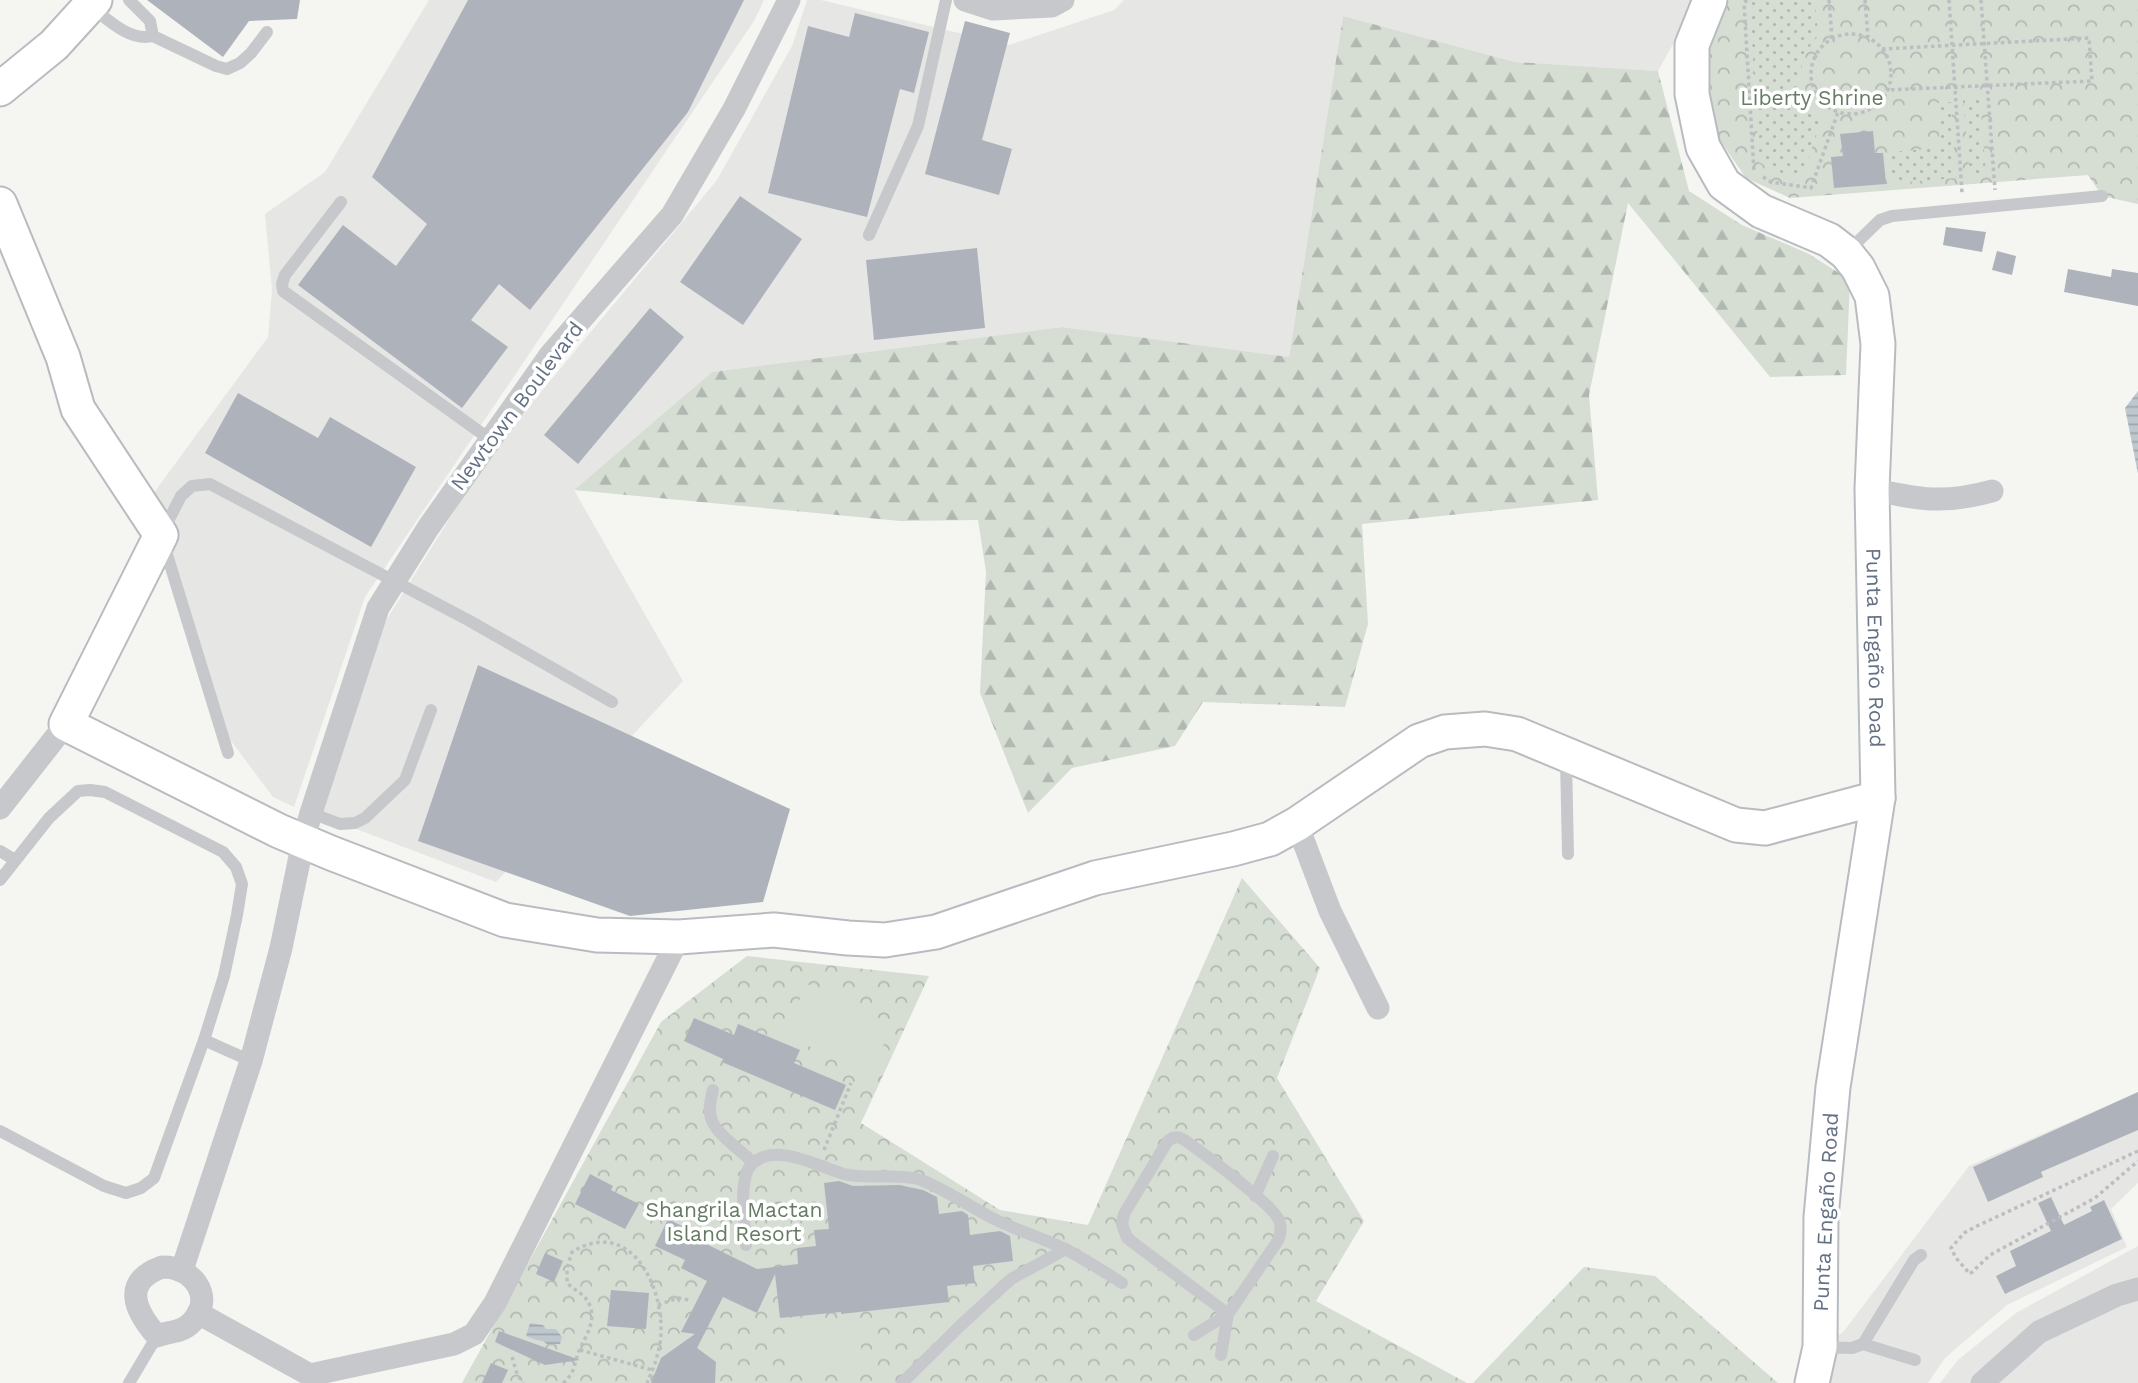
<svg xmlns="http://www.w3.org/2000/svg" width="2138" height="1383" viewBox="0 0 2138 1383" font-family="'Work Sans',sans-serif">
	<defs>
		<pattern id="forest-firs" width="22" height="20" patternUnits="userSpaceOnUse" patternTransform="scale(1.75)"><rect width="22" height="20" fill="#d6ddd3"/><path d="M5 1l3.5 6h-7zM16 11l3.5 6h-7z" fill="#b1b8b1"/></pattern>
		<pattern id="park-crowns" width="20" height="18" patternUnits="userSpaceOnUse" patternTransform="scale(1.75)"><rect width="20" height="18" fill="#d6ddd3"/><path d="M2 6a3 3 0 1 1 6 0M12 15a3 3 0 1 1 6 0" fill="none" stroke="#b1b8b1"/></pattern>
		<pattern id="garden-dots" width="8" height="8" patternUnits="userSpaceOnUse" patternTransform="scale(1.75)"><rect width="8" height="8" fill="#d6ddd3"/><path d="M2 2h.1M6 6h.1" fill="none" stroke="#b1b8b1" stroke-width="1.8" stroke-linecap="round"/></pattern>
		<pattern id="water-rules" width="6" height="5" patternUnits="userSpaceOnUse" patternTransform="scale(1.75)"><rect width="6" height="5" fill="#bec7ce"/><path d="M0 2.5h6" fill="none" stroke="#9ea6ad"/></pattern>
	</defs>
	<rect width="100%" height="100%" fill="#f5f6f2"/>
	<!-- built -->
	<g fill="#e6e6e5">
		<path d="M429,0h335l-10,21 -389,576 -71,210 -21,-10 -48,-64 -72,-239 115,-157 4,-47 -7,-76 60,-42z"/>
		<path d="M807,0h14l188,45 105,-35 10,-10h567l4,5 -37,66 -143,-9 -172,-46 -54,341 -227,-30 -350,45 -138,118 109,191 -187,201 -174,-66 60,-189 109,-175 226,-272 75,-134z"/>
		<path d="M2138,1092v91l-27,26 16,38 -120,58 -62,53 -17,25h-101l7,-44 10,-8 125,-165z"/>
		<path d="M2138,1246v137h-198l18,-23 58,-47z"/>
	</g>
	<!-- forest -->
	<path fill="url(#forest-firs)" d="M1343,16l172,46 143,9 31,120 53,34 67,29 41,26 -4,95 -76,2 -142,-174 -39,192 9,105 -236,24 6,100 -23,83 -142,-5 -28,44 -103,22 -44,45 -48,-120 6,-121 -8,-52 -78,1 -326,-31 138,-118 350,-45 227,30z"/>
	<!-- park -->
	<g fill="url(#park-crowns)">
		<path d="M1729,0h409v204l-36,-8 -14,-21 -298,23 -44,-20 -27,-39 -11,-45 2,-49z"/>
		<path d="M1242,878l78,90 -43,110 87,143 -48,80 151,82h-1005l199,-361 86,-66 182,20 -68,147 139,87 88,15z"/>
		<path d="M1584,1267l71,9 123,107h-305z"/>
	</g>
	<!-- garden -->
	<g fill="url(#garden-dots)">
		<path d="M1754,0h61l3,36c-23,25 -25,61 5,81l-21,58 -28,-3 -15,-10 -9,-157z"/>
		<path d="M1980,98l6,77 -16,2 -7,-78z"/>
		<path d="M1951,102l5,76 -63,5 -3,-31 50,-4 -3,-45z"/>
	</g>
	<!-- pitch -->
	<g fill="#d6ddd3">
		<path d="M807,984l86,41 -24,50 -85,-41z"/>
		<path d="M858,1318l5,48 -72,6 -4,-48z"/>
	</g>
	<!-- water -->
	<g fill="url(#water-rules)">
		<path d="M2138,391v83l-13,-66z"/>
		<path d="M530,1323l13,2 3,4h10l6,8 -2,7 -12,1 -5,-4 -7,-1 -10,-4z"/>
	</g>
	<!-- building -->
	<g fill="#aeb3bb">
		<path d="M147,0h153l-3,19 -48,2 -26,36z"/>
		<path d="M468,0h276l-56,112 -158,198 -31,-26 -28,36 37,27 -46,61 -164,-123 45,-60 53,41 31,-42 -55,-47z"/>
		<path d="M855,13l74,19 -15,61 -14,-4 -33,128 -99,-24 40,-167 41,11z"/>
		<path d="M965,21l45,12 -28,107 30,9 -13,46 -74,-21z"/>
		<path d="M1873,131l2,22h8l3,31 -52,4 -3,-31 12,-1 -3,-22z"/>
		<path d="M740,196l62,43 -59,86 -63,-43z"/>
		<path d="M1946,227l40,5 -4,20 -39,-7z"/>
		<path d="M977,248l8,80 -111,12 -8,-80z"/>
		<path d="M1997,251l19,5 -4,19 -20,-5z"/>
		<path d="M2068,269l43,8 1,-8 26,4v33l-74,-14z"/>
		<path d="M650,308l34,29 -106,127 -34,-29z"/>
		<path d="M238,393l80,45 12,-21 86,50 -45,80 -166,-94z"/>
		<path d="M478,665l312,144 -27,93 -133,14 -212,-75z"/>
		<path d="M694,1018l40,17 4,-11 62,26 -6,13 52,22 -11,25 -113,-48 1,-3 -39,-18z"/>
		<path d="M2138,1092v38l-97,42 2,5 -55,25 -15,-35z"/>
		<path d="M590,1174l23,12 -2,4 28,14 -14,25 -50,-25z"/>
		<path d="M839,1181l14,5 46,-1 24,5 14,7 2,17 23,-3 6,4 2,20 30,-4 10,5 3,25 -40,5 2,17 -28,3 2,16 -108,12v-2l-61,6 -5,-44 -18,39 -34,-16 -26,51 19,14 -1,21h-64l10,-25 34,-24 -14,-2 26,-51 -26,-13 4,-8 -30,-14 13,-27 24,12 -2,5 67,33 41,-5 -1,-16 19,-2 -2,-16 15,-1 -5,-46z"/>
		<path d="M2051,1197l13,28 28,-14 -2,-4 14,-7 18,39 -117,55 -9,-18 20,-10 -6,-15 41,-20 -13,-28z"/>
		<path d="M545,1253l18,8 -9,21 -18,-8z"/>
		<path d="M611,1290l38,3 -3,36 -39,-3z"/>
		<path d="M499,1331l81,29 -35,5 -50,-23z"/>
		<path d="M491,1363l17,7 -6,13h-20z"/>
	</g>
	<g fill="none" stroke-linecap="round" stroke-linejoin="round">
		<defs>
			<g id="secondary">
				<path id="s1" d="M1710,0l-18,45v49l11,53 21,37 37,27 68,29 17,13 12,15 14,28 6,48 -6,145 6,309 -45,289 -12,130 -1,130 -8,36"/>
				<path d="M0,89l54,-44 41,-45"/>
				<path d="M0,204l63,153 15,52 83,126 -95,189 213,107 52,22 174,67 92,15 82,2 95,-7 74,8 37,2 51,-8 159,-54 138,-29 37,-10 27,-15 122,-83 26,-9 40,-3 32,5 219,91 29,3 113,-30"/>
			</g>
		</defs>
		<!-- secondary casing -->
		<use href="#secondary" stroke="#b8bbc0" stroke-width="37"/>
		<!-- path -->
		<g stroke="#bdbec1" stroke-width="3.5" stroke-dasharray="3.5 3.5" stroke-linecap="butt">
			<path d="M1747,0l-3,3 10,169"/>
			<path d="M1829,0l3,38"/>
			<path d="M1865,0l3,37"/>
			<path d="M1949,0l13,193"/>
			<path d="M1981,0l14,190"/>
			<circle cx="1851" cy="74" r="40"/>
			<path d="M1882,49l207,-11 3,43 -205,9"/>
			<path d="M1763,177l8,5 40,6 27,-76"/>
			<path d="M824,1150l27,-67"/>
			<path d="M2138,1151l-161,75 -13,7 -13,15 5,10 14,16 20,-19 105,-57 43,-37"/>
			<path d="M658,1305l20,-7 11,2"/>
			<path d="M580,1350l72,20"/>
			<path d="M512,1357l5,17 6,9"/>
			<path d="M563,1383c13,-10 11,-22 17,-34 6,-14 16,-27 10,-43 -4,-12 -15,-15 -23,-23v-15l5,-16c57,-35 90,31 89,79 0,18 -7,36 -14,52"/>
		</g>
		<!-- lane -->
		<g stroke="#c6c8cc" stroke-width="12">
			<path d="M129,0l21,21 3,15 63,30 11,3 13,-6 11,-10 16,-21"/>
			<path d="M90,6c17,13 40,36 63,30"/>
			<path d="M341,202l-56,73 -3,9 1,7 208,149"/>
			<path d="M869,235l49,-109 28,-126"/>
			<path d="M1847,252l33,-32 12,-4 210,-20"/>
			<path d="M228,753l-67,-218 20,-39 11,-10 18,-2 258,136 144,82"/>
			<path d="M1566,759l2,95"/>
			<path d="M311,813l29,11 15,-1 10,-5 40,-38 26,-70"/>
			<path d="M0,851l15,9"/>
			<path d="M0,880l49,-62 29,-27 12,-1 15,2 118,60 13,15 6,17 -5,31 -13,61 -20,64 -50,138 -13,10 -15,5 -22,-7 -104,-55"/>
			<path d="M204,1040l47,21"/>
			<path d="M713,1090c-2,9 -5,19 -2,28 4,15 30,33 42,44"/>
			<path d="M1255,1196l18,-40"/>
			<path d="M746,1245c-1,-19 -9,-69 7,-82 24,-21 66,4 91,11 24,6 50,-1 74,5 22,7 54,29 76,40 22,11 46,18 69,29 20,10 40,23 59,35"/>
			<path d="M1194,1335l34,-21"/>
			<path d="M1863,1344l52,16"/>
			<path d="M1821,1347l31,1 11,-4 51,-84 7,-5"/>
			<path d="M1221,1355l7,-41 49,-72c4,-7 5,-14 2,-22 -7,-16 -75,-66 -93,-79 -7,-5 -13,-5 -19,1l-43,72 -2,10 5,14 101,76"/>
			<path d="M129,1383l28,-47"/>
			<path d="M902,1383l60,-59 49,-45 55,-30"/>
		</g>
		<!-- street -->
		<g stroke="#c6c8cc" stroke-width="23">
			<path d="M965,0l28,9 59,-3 11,-6"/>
			<path d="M1872,489c47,11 73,15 120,2"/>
			<path d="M0,808l66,-84"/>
			<path d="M1297,824l33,87 48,97"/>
			<path d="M162,1267c30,-1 54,30 30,55 -10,11 -23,9 -35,14 -22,-25 -36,-54 5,-69z"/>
			<path d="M182,1270l69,-209 30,-113 22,-106 8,-29 67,-205 50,-80 123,-174 121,-139 62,-106 55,-109"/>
			<path d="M198,1313l112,62 5,8"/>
			<path d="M310,1375l144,-31 20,-10 21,-31 184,-366"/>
			<path d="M1982,1383l57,-51 78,-37 21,-6"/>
		</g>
		<!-- secondary -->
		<use href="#secondary" stroke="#fff" stroke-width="33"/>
	</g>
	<g text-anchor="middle" stroke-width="7" stroke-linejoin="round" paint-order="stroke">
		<!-- park labels -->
		<g font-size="21" fill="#657b63" stroke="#fff">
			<text x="1812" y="105">Liberty Shrine</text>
			<text x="734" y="1217">Shangrila Mactan<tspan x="734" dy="24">Island Resort</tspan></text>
		</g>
		<!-- street labels -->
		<g font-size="21" fill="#647184" stroke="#fff">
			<text transform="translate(517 406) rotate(-53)" y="7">Newtown Boulevard</text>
			<text dy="7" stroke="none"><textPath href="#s1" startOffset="738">Punta Engaño Road</textPath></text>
			<text transform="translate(1826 1212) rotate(-87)" y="7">Punta Engaño Road</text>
		</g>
	</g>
</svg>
